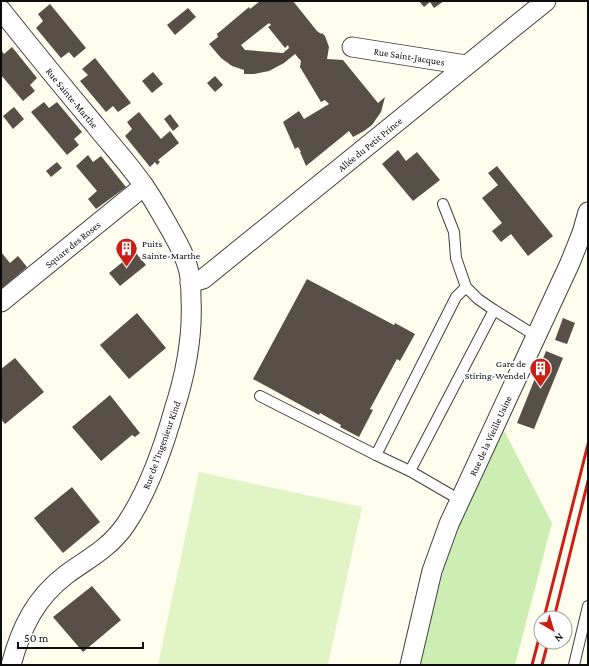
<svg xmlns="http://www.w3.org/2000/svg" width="589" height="666" viewBox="0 0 589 666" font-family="'Crimson Pro',serif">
	<rect width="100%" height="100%" fill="#fffded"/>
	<!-- green -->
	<path fill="#cceeb2" d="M499,421l53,102 -37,142h-102l20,-89z"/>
	<!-- pitch -->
	<path fill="#e0f4c5" d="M199,472l163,35 -34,158h-170z"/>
	<!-- building -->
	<g fill="#574f48" fill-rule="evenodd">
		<path d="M260,1h33l24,30 4,3 1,-1 3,3 4,11 -2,12 16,1 35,43 7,-6 -4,15 -9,13 -8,6 -11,6 -4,-6 -43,35 -6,-14h1l-3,-5 -3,2 -12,-27 16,-11 5,8 25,-15 -4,-4 -4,2 -21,-35 1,-6 -6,-7 -11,9 -15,8 -15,3h-10v-4l-12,-4 -11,-8 -12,-14 9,-7 -1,-3 32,-27 1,2zM269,23l2,2 -3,2 17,21 3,-3 1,3 -6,5 -38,-3 -4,-5z"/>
		<path d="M419,1h25l-10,7 -4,-6 -6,5z"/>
		<path d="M50,4l36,44 -12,10 -5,-6 -8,6 -25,-30 7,-7 -5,-7z"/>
		<path d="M188,8l8,9 -21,18 -8,-10z"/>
		<path d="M12,47l25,31 -7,7 5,6 -12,10 -22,-26v-25l3,4z"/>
		<path d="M95,58l36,45 -13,9 -5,-6 -7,6 -26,-31 8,-6 -6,-6z"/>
		<path d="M153,72l10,12 -11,9 -10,-12z"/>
		<path d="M215,76l8,9 -8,7 -8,-9z"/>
		<path d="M44,102l5,6 8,-6 25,30 -8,7 5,6 -12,10 -36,-43z"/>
		<path d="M14,107l10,12 -11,10 -10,-13z"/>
		<path d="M139,112l22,27 9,-8 9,12 -21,17 2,2 -3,3 -2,-3 -5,5 -25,-31 7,-7 -5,-7z"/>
		<path d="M170,114l9,12 -6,5 -9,-12z"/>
		<path d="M398,150l8,11 11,-9 23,28 -27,21 -31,-37z"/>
		<path d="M88,155l5,7 8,-6 25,31 -30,22 -8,-10 9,-8 -21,-25z"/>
		<path d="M57,162l5,6 -11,9 -5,-6z"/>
		<path d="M497,166l56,70 -25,20 -17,-22 -10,8 -9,-11 10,-8 -20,-25 16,-13 -10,-12z"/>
		<path d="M1,252l9,11 8,-7 9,11 -26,22z"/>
		<path d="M135,252l11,13 -26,21 -11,-13z"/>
		<path d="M307,279l87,46 1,-2 20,11 -15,27 -3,-2 -27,50 3,1 -14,27 -19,-10 1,-2 -21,-12 -1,2 -66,-36z"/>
		<path d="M137,313l29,35 -37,31 -29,-34z"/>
		<path d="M563,318l12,5 -8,21 -12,-4z"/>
		<path d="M546,351l17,7 -29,71 -17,-6z"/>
		<path d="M15,358l29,34 -39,32 -4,-5v-50z"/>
		<path d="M110,395l30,38 -5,4 -3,-2 -31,26 -29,-34z"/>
		<path d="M72,487l28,35 -37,31 -29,-35z"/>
		<path d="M92,586l29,34 -38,32 -30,-35z"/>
	</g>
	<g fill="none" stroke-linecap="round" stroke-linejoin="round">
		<defs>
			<g id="service">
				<path d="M443,204l11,28 2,26 10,29 12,12 16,11"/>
				<path d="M466,287l-10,10 -80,158 34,16 84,-161 42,26"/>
				<path d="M260,396l116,59"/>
				<path d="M410,471l50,29"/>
				<path d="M574,665l14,-59"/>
			</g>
			<g id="minor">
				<path id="s1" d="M1,10c31,39 62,77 94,115 16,20 34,39 49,61 8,11 15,24 22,36 9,16 19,32 23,50 2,9 2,18 2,27 2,39 -5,74 -17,111 -11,39 -25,80 -48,114 -16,24 -37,34 -59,50 -32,24 -46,54 -56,91"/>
				<path id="s2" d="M352,47l114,18"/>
				<path id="s3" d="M190,283l13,-4 343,-278"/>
				<path id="s4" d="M1,302l143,-116"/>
				<path id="s5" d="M410,665l22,-94 17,-47 121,-261 12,-30 6,-21"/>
			</g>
		</defs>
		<!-- service casing -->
		<use href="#service" stroke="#404040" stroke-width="12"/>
		<!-- minor casing -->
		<use href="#minor" stroke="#404040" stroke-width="21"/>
		<!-- service -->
		<use href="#service" stroke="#fff" stroke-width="10"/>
		<!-- minor -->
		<use href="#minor" stroke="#fff" stroke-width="19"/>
		<!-- rail -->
		<g stroke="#cd1e16" stroke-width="3">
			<path d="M544,618l44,-174"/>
			<path d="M554,618l34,-137"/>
			<path d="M532,665l9,-34"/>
			<path d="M542,665l6,-23"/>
		</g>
	</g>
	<!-- icons -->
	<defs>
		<symbol id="building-pin" viewBox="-11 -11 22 30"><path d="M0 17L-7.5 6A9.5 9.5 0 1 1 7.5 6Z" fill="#cd1e16" stroke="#fff"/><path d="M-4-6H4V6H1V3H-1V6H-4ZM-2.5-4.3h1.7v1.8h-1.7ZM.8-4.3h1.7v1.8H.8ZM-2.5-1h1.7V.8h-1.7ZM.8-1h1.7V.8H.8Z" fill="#fff"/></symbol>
	</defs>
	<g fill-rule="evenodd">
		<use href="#building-pin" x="114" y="236" width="25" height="34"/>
		<use href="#building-pin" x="528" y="356" width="25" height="34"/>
	</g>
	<g text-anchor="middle" stroke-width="4" stroke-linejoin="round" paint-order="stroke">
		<!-- street labels -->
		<g font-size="10" fill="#0d0d0d" stroke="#fff">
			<text dy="4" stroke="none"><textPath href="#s2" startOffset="58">Rue Saint-Jacques</textPath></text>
			<text dy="4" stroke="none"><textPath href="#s1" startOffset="113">Rue Sainte-Marthe</textPath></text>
			<text dy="4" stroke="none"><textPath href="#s3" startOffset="228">Allée du Petit Prince</textPath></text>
			<text dy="4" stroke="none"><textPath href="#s4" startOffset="92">Square des Roses</textPath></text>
			<text dy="4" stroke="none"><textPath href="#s5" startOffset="244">Rue de la Vieille Usine</textPath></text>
			<text transform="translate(161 445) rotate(-70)" y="4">Rue de l'Ingenieur Kind</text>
		</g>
		<!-- poi labels -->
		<g font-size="10" fill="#0d0d0d" stroke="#fff" text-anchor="start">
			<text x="142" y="247">Puits<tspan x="142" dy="12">Sainte-Marthe</tspan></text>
			<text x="526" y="367" text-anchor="end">Gare de<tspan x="526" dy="12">Stiring-Wendel</tspan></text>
		</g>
	</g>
	<!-- border -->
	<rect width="589" height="666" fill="none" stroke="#0d0d0d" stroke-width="4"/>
	<!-- north arrow -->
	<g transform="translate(553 630) rotate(142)"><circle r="19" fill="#ffffff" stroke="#9e9e9e"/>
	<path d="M0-3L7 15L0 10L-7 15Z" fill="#cd1e16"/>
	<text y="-6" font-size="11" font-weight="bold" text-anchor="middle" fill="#0d0d0d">N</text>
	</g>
	<!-- scale -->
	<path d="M18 642v6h125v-6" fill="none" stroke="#0d0d0d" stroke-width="2"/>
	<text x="24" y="642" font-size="12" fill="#0d0d0d" stroke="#ffffff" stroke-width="3" paint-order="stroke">50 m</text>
</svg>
